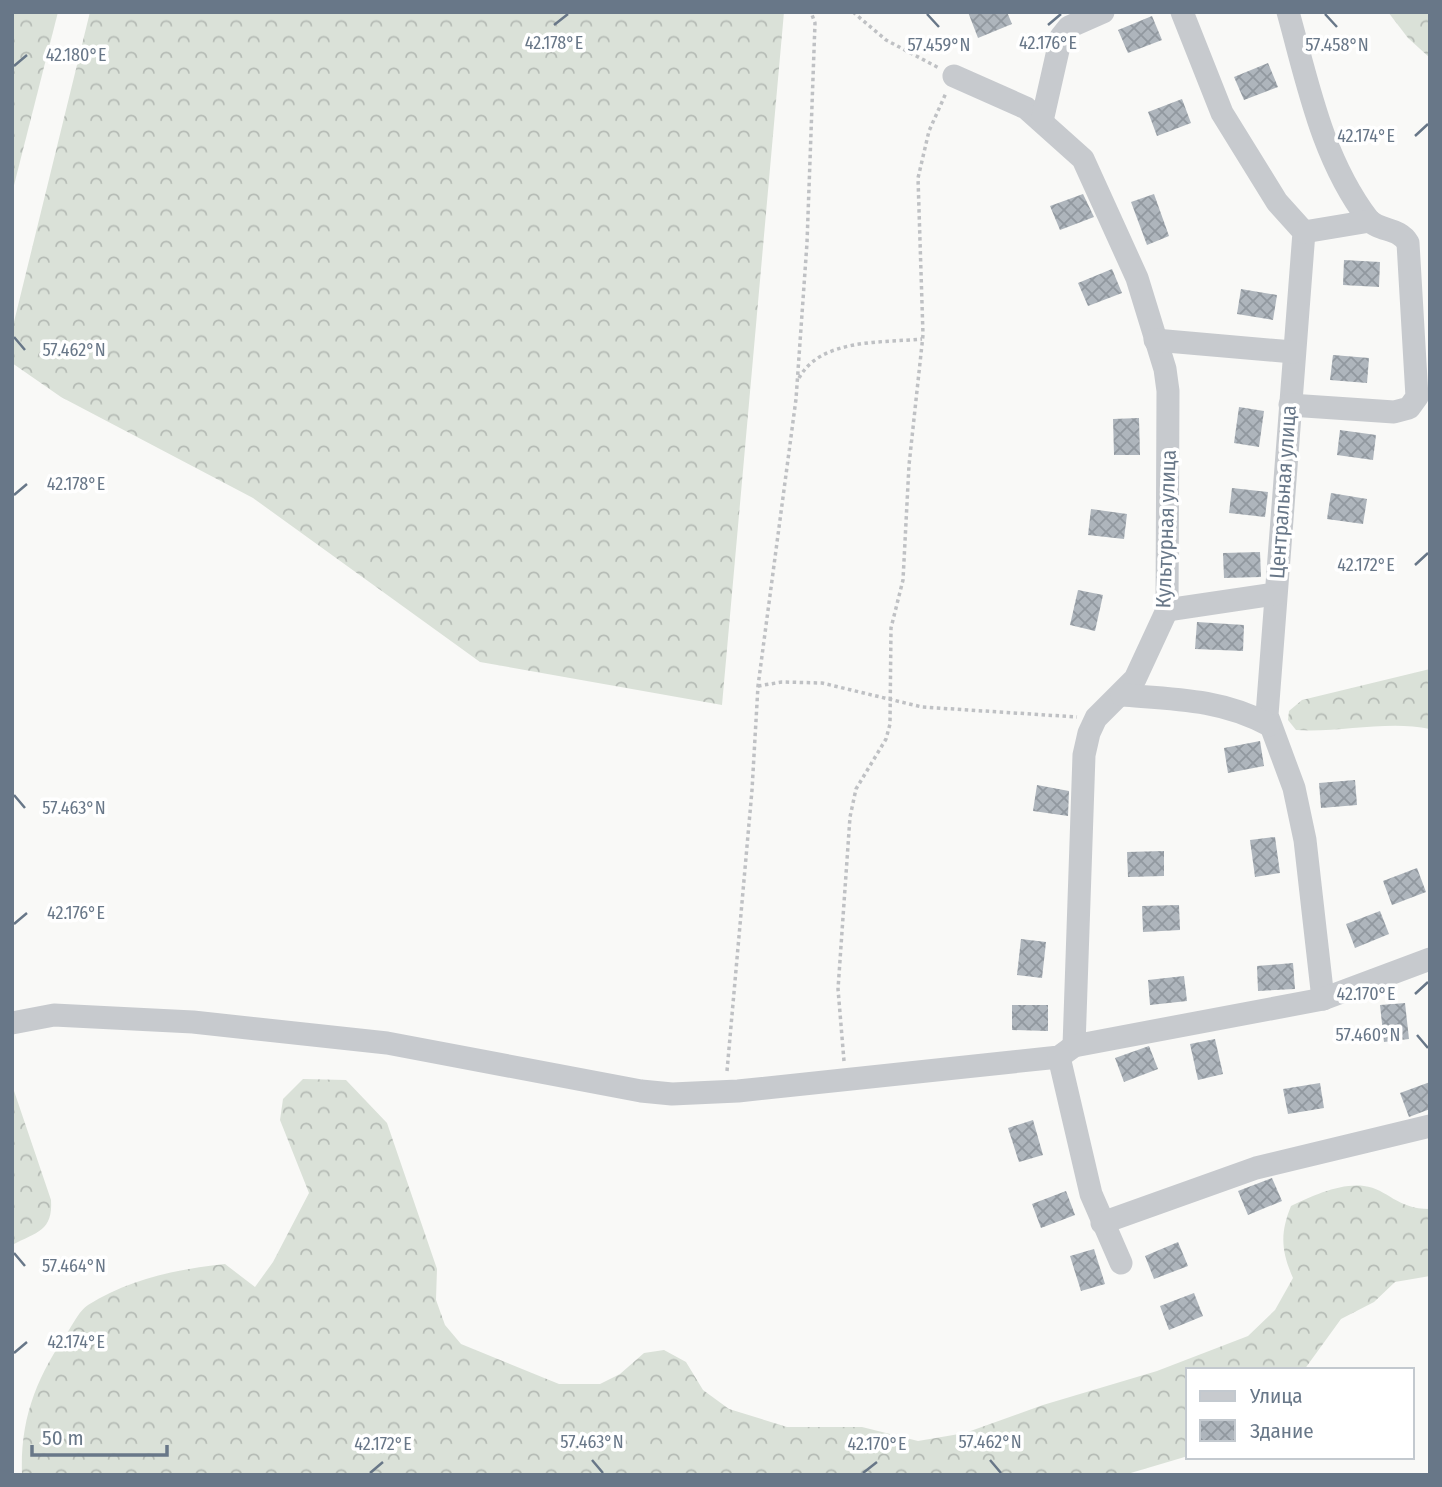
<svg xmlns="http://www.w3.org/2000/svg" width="1442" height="1487" viewBox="0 0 1442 1487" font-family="'Fira Sans Condensed',sans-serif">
	<defs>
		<pattern id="forest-crowns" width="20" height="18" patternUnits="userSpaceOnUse" patternTransform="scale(1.75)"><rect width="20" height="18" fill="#dae1d8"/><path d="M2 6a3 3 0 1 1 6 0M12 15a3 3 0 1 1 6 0" fill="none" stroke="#b5bbb5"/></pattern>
		<pattern id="building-cross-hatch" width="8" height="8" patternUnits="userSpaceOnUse" patternTransform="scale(1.75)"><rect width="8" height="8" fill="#aeb5bc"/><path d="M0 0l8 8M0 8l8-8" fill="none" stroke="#91989f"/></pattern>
	</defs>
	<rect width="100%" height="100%" fill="#f9f9f7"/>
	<!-- forest -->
	<g fill="url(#forest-crowns)">
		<path d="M12,12h46l-46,181z"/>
		<path d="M90,12h694l-62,693 -242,-43 -227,-164 -192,-101 -49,-34v-33z"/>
		<path d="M1388,12h42v46l-22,-20z"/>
		<path d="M1430,669v60c-43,-9 -90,4 -134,1l-8,-10 1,-9 13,-11z"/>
		<path d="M303,1079l43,1 41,43 50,146 -1,31 9,25 16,19 98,40h41l20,-10 24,-21 20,-3 22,12 17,28 26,19 58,18h75l56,14 47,-8 78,-28 114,-34 91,-35 27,-26 18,-32c-12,-27 -13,-45 -2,-72 21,-10 49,-23 73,-20 24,3 32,23 66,23v67l-35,6 -21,20 -33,17 -37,51h-116v86l-64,19h-1102c-2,-58 15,-98 47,-145 5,-8 11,-20 19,-25 41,-26 90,-36 137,-41l30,23 18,-25 36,-69 -29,-73 3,-21z"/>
		<path d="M12,1085l39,115c2,31 -14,32 -39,45z"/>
	</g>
	<!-- building -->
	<g fill="url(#building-cross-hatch)">
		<path d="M968,12h39l5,12 -34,14z"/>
		<path d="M1152,16l10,24 -34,13 -10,-23z"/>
		<path d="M1268,63l10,24 -34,13 -10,-23z"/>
		<path d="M1182,99l9,24 -34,13 -9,-24z"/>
		<path d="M1083,194l11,23 -34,13 -10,-24z"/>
		<path d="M1154,194l15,42 -22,9 -16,-43z"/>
		<path d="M1344,260l36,2 -1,25 -36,-2z"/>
		<path d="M1112,269l10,24 -34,13 -10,-23z"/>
		<path d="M1241,289l36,6 -4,25 -36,-6z"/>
		<path d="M1333,355l36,3 -2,25 -37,-3z"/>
		<path d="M1239,407l25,4 -5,36 -25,-4z"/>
		<path d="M1139,418l1,37h-26l-1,-36z"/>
		<path d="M1340,430l36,5 -3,25 -36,-5z"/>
		<path d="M1232,488l36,4 -3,25 -36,-4z"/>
		<path d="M1331,493l36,6 -4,25 -36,-5z"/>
		<path d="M1091,509l36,5 -3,25 -36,-4z"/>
		<path d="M1260,552l1,25 -37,1 -1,-25z"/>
		<path d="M1078,590l25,5 -8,36 -25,-6z"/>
		<path d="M1197,622l47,3 -1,26 -48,-2z"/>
		<path d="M1260,741l4,25 -36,7 -4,-25z"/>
		<path d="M1355,780l2,25 -36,3 -2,-25z"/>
		<path d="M1037,785l32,6 -1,25 -35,-5z"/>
		<path d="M1275,837l5,36 -25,4 -5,-37z"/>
		<path d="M1164,851v25l-36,1 -1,-25z"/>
		<path d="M1417,868l9,24 -34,13 -9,-24z"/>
		<path d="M1179,905l1,25 -37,2 -1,-26z"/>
		<path d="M1380,911l9,23 -34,14 -9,-24z"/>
		<path d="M1021,939l25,3 -4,36 -25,-3z"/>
		<path d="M1293,963l2,26 -37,2 -1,-25z"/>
		<path d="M1184,976l3,25 -37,4 -2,-25z"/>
		<path d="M1405,1003l4,36 -25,3 -4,-37z"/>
		<path d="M1012,1005h36v26l-36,-1z"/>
		<path d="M1215,1039l8,35 -25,6 -8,-36z"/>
		<path d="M1149,1046l9,23 -34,13 -9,-24z"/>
		<path d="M1430,1082v27l-21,8 -9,-24z"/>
		<path d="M1320,1083l4,25 -36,6 -5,-25z"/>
		<path d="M1033,1120l10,35 -24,7 -11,-34z"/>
		<path d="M1272,1178l10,23 -34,14 -10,-24z"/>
		<path d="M1066,1191l9,24 -34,13 -9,-24z"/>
		<path d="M1178,1242l10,24 -34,13 -9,-23z"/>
		<path d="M1094,1249l11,35 -24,7 -11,-35z"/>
		<path d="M1194,1293l9,23 -34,14 -9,-24z"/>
	</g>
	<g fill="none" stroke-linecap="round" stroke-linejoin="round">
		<!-- path -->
		<g stroke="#bfc1c4" stroke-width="3.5" stroke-dasharray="3.5 3.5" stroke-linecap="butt">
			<path d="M853,12l33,28 53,28"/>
			<path d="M799,378c22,-40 83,-35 123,-39"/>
			<path d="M758,686l24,-4 40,1 100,24 155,10"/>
			<path d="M844,1061l-6,-72 12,-172 6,-28 30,-50 4,-15 1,-96 12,-48 6,-115 14,-130 -5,-157 11,-47 17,-38"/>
			<path d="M727,1071l25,-281 6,-104 38,-287 11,-156 8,-220 -4,-11"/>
		</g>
		<!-- minor -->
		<g stroke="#c7cace" stroke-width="23">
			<path d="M1182,12l40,101 55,89 27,30 -37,483 27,73 11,52 18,159"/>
			<path d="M1288,12c20,72 34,146 80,207 11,13 31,8 40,24l9,154 -8,11 -15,4 -104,-7"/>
			<path d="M954,76l72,32 57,51 54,119 28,91 3,22 -1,219 -32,69 -39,39 -7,15 -5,22 -10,291"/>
			<path d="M1042,121l19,-84 8,-10 34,-15"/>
			<path d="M1304,232l66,-11"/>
			<path d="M1155,340l138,12"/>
			<path d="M1167,610l108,-16"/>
			<path d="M1122,695c51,4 100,4 147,30"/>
			<path d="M12,1023l42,-8 139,7 194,21 254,48 31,3 66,-3 321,-34 15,-11 249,-47 107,-40"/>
			<path d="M1059,1057l32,137 30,69"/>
			<path d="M1102,1223l154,-55 174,-42"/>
		</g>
	</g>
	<!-- ticks -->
	<path fill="none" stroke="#687788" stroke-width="2.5" d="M927,14l12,13M1325,14l12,13M554,25l14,-11M1048,25l13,-11M14,66l13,-11M1415,136l13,-12M14,337l11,13M14,495l13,-11M1415,565l13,-12M14,795l11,13M14,924l13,-11M1415,994l13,-12M1417,1035l11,13M14,1253l11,13M14,1353l13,-11M592,1460l11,13M990,1460l11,13M370,1473l13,-11M863,1473l14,-11"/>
	<g text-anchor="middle" stroke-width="7" stroke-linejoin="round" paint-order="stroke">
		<!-- street labels -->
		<g font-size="21" fill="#687788" stroke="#fff">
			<text transform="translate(1283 492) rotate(-86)" y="7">Центральная улица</text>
			<text transform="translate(1166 529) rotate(-88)" y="7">Культурная улица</text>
		</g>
	</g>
	<g font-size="18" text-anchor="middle" fill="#687788" stroke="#fff" stroke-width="7" stroke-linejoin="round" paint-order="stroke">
		<text x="554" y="49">42.178°E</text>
		<text x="1048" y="49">42.176°E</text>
		<text x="939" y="51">57.459°N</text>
		<text x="1337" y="51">57.458°N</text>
		<text x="76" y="61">42.180°E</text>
		<text x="1366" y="142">42.174°E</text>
		<text x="74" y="356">57.462°N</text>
		<text x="76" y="490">42.178°E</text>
		<text x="1366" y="571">42.172°E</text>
		<text x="74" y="814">57.463°N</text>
		<text x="76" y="919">42.176°E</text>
		<text x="1366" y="1000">42.170°E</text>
		<text x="1368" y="1041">57.460°N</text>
		<text x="74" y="1272">57.464°N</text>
		<text x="76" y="1348">42.174°E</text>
		<text x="592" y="1448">57.463°N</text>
		<text x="990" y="1448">57.462°N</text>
		<text x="383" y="1450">42.172°E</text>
		<text x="877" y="1450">42.170°E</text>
	</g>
	<!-- border -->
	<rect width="1442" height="1487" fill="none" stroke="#687788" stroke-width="28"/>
	<!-- legend -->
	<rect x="1186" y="1368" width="228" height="91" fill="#ffffff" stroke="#c3c9cf" stroke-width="2"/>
	<rect x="1200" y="1391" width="35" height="10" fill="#c7cace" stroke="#c3c9cf" stroke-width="2"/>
	<text x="1250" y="1403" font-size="21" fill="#687788">Улица</text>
	<rect x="1200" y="1420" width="35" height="21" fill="url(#building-cross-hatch)" stroke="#c3c9cf" stroke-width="2"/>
	<text x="1250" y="1438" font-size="21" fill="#687788">Здание</text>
	<!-- scale -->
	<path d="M32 1445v10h135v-10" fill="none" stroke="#687788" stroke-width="3.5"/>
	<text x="42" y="1445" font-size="21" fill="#687788" stroke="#ffffff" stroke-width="5" paint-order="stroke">50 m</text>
</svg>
